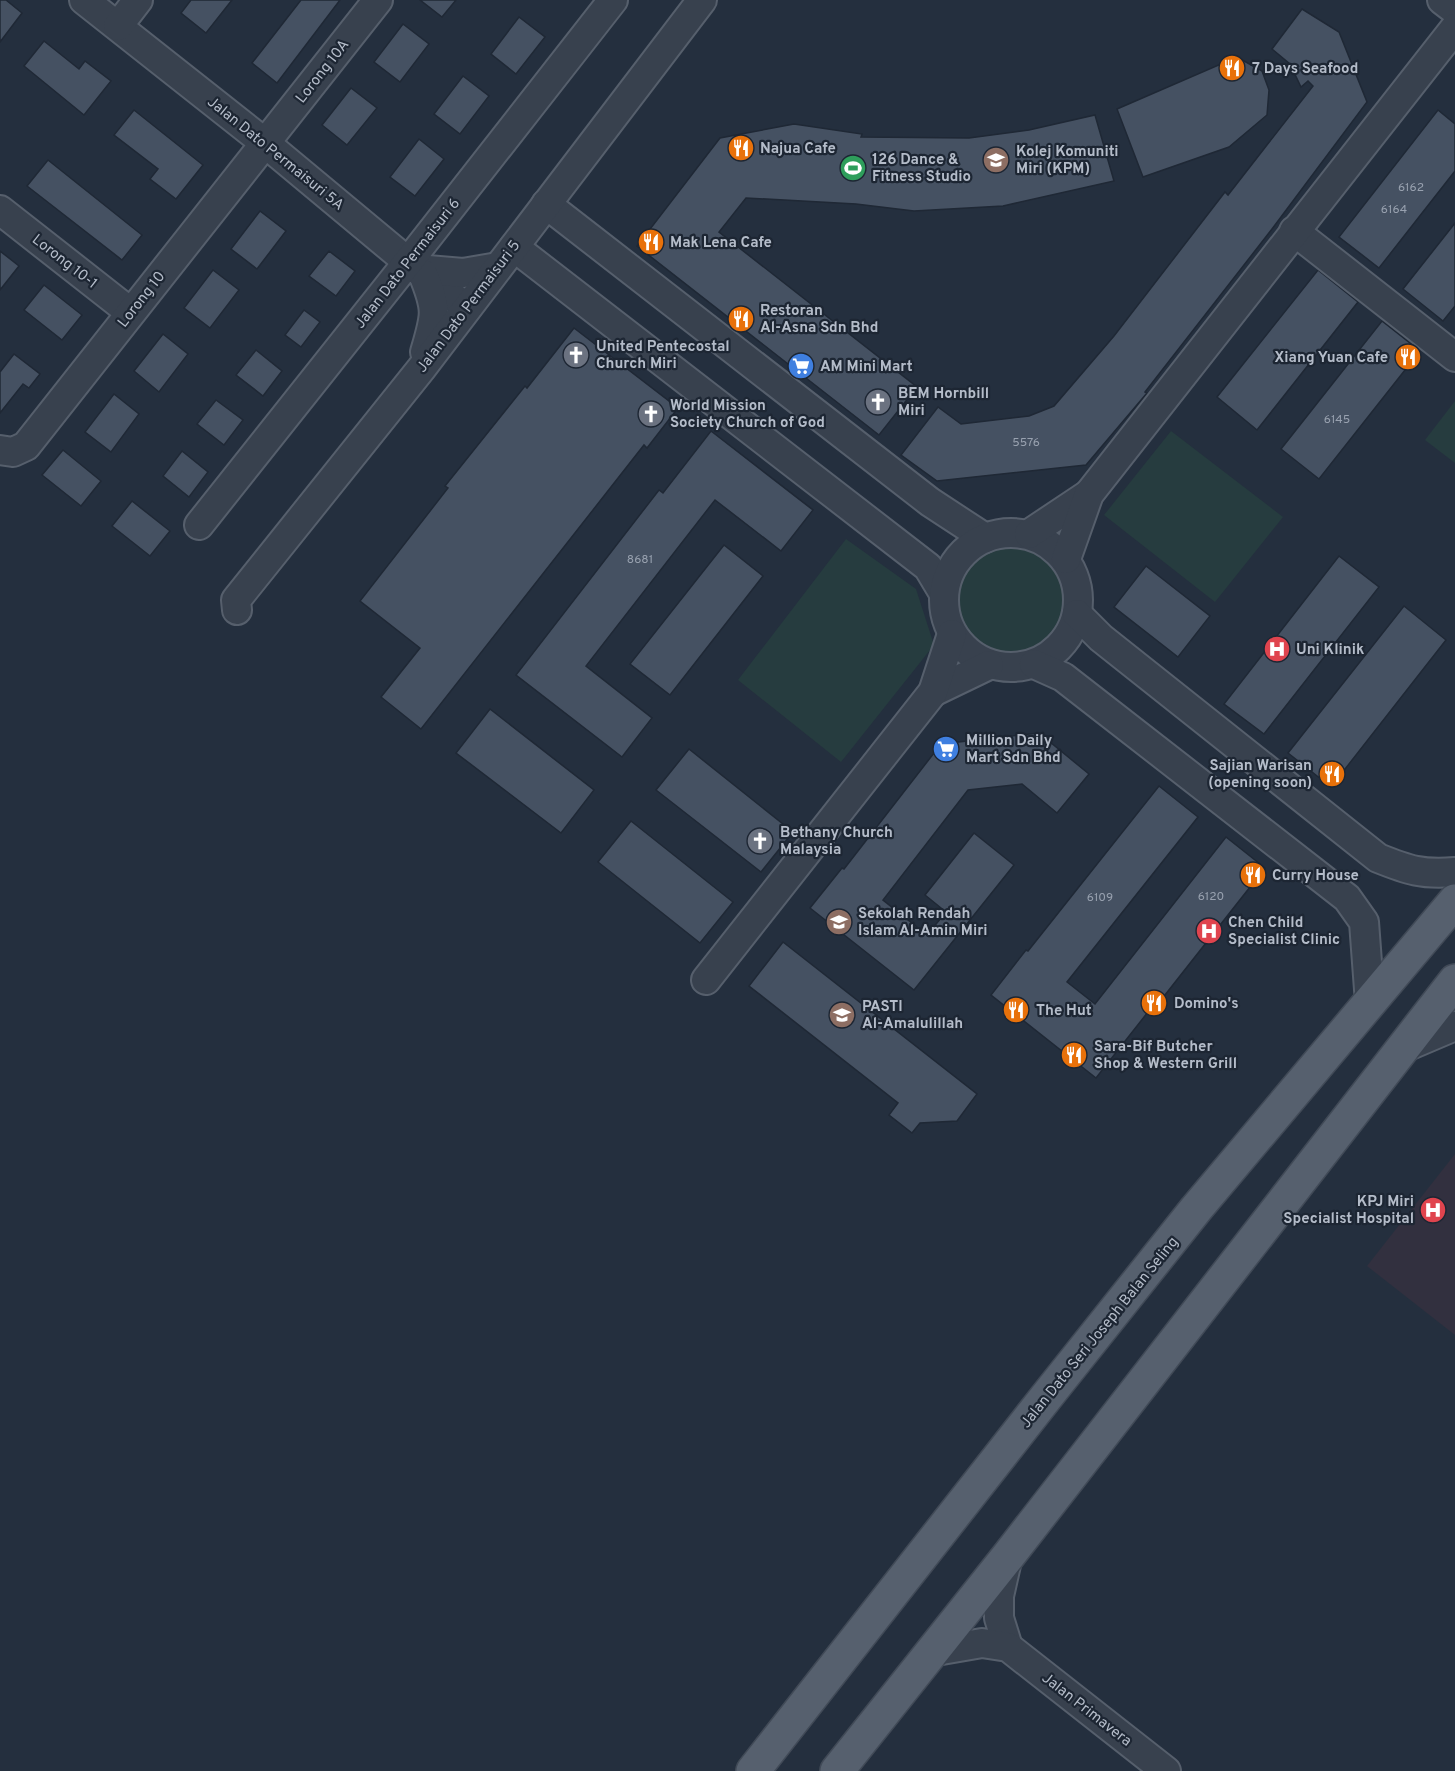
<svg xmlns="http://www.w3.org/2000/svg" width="1455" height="1771" viewBox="0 0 1455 1771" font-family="Overpass,sans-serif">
	<rect width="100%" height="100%" fill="#242f3e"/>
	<!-- medical -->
	<path fill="#32303f" d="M1455,1154v181l-88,-69z"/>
	<!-- green -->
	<g fill="#263c3f">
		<path d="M1455,401v62l-30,-23z"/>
		<path d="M1171,431l112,86 -68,85 -111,-87z"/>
		<path d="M846,539l70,50 18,56 -93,117 -103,-82z"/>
		<circle cx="1010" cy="601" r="57"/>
	</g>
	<!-- building -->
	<g fill="#455162" stroke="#1f2835" stroke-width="1.5">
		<path d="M0,0h6l16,13 -22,29z"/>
		<path d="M191,0h41l-26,33 -25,-20z"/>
		<path d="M301,0h39l-63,83 -25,-20z"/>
		<path d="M420,0h36l-14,17z"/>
		<path d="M1302,9l37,23 28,70 -95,127 -127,163 2,1 -61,72 -149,16 -36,-26 37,-48 23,17 68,-8 25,-10 60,-70 111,-144 3,3 85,-109 -5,-5 -7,6 -11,-23 -18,-15z"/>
		<path d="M519,17l26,20 -29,37 -25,-20z"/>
		<path d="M403,24l26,20 -29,38 -26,-20z"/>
		<path d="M44,41l35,28 6,-8 26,20 -27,34 -60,-49z"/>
		<path d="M1237,57l25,14 7,19 -2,25 -38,32 -86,30 -26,-68z"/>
		<path d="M463,76l26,20 -29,38 -26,-20z"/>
		<path d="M351,88l26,20 -30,37 -25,-20z"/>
		<path d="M134,110l69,55 -27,34 -26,-20 8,-10 -44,-34z"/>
		<path d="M1438,110l17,14v47l-76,97 -40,-31z"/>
		<path d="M1095,115l19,66 -111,25 -89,5 -58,-7 -110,-6 -27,34 198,155 -38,48 -242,-189 83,-108 74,-14 68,10 -1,3 108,1 60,-8z"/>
		<path d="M419,139l25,20 -29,37 -25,-19z"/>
		<path d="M48,160l94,75 -20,25 -95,-74z"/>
		<path d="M260,211l26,20 -29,38 -26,-20z"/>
		<path d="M1455,223v83l-12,15 -40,-32z"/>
		<path d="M0,251l19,15 -19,24z"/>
		<path d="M329,251l26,20 -19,25 -27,-20z"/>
		<path d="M213,270l26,20 -29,38 -26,-20z"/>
		<path d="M1318,270l40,32 -101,128 -40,-33z"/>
		<path d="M44,285l38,30 -20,25 -38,-30z"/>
		<path d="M304,310l16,12 -19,25 -16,-12z"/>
		<path d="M1382,321l38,30 -101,128 -38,-30z"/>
		<path d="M574,328l104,80 -31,40 -3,-3 -223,284 -40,-32 39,-49 -60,-47 88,-113 -3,-2 80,-100 2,2z"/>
		<path d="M163,334l25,20 -29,38 -25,-21z"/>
		<path d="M256,350l26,21 -19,25 -27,-21z"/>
		<path d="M14,354l26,20 -11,14 -6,-4 -23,29v-41z"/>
		<path d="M114,394l25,20 -28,38 -26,-20z"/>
		<path d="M216,400l27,20 -19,25 -27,-21z"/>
		<path d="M711,431l102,79 -32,41 -66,-51 -129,166 66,52 -30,39 -106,-82 143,-185 4,3z"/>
		<path d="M63,450l38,31 -20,25 -39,-31z"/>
		<path d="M182,451l26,21 -19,25 -26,-21z"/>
		<path d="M132,501l38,30 -20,25 -38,-30z"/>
		<path d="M724,545l39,31 -93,119 -40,-31z"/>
		<path d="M1339,556l40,31 -115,147 -40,-30z"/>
		<path d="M1146,566l64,50 -32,41 -64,-50z"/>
		<path d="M1404,606l42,34 -115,147 -43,-34z"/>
		<path d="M490,709l104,81 -33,43 -105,-80z"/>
		<path d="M1039,733l50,41 -32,39 -35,-29 -54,6 -85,110 44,35 19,-23 -21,-17 49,-62 40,32 -100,125 -104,-82 32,-40 2,1 97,-125z"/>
		<path d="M689,749l104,83 -32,40 -105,-82z"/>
		<path d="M1159,786l39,31 -131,165 28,22 131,-167 39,31 -115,146 -2,-2 -52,66 -105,-83 35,-45 2,1z"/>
		<path d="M631,821l102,81 -33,41 -102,-81z"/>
		<path d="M783,942l194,152 -20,27 -37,2 -8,10 -23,-18 9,-12 -149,-117z"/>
	</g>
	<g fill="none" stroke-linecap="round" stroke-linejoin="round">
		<defs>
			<g id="minor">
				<path d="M84,0l181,143 143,119 59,46"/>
				<path d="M1442,0l13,10"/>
				<path d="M118,26l20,-26"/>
				<path d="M546,204l384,298 55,36"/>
				<path d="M0,210l130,102"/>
				<path d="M1294,231l161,126"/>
				<path d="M514,247l414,320 15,25"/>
				<path d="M416,269l47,4 35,-6"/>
				<path d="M423,274c15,36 13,41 2,78"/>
				<path d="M0,450l13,2 13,-6 352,-446"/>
				<path d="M199,525l209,-263 205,-262"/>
				<circle cx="1011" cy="600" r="67"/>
				<path d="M1029,534l60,-40"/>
				<path d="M1066,559l23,-65 366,-466"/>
				<path d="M237,610l-1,-10 185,-231 281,-369"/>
				<path d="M1077,614l24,24 277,220c30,12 44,17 77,14"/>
				<path d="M1034,664l29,13 284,221 17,24 6,81"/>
				<path d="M933,692l56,-27"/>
				<path d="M706,980l227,-288 19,-58"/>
				<path d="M1403,1048l52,-22"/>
				<path d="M1008,1647l-9,-29v-22l9,-40"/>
				<path d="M930,1652l52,-9 26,4 158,124"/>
			</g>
			<g id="major">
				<path d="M753,1771l294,-375 149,-187 259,-308"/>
				<path d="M837,1771l172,-216 446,-574"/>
			</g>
		</defs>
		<!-- minor casing -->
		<use href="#minor" stroke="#565f6c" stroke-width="32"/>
		<!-- major casing -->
		<use href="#major" stroke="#414a57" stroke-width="36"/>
		<!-- minor -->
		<use href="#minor" stroke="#38414e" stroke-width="28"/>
		<!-- major -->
		<use href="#major" stroke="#56606e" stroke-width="33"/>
	</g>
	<!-- icons -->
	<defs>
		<symbol id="restaurant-disc" viewBox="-11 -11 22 22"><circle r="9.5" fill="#e8710a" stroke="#1d2633"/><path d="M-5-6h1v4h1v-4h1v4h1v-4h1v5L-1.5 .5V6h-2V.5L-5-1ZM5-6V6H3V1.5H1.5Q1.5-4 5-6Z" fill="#fff"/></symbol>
		<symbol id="university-disc" viewBox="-11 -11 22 22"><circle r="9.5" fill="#8d6e63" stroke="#1d2633"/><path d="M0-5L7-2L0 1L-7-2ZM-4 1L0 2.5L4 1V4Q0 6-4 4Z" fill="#fff"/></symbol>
		<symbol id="stadium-disc" viewBox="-11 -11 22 22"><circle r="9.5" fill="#2e9e5b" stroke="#1d2633"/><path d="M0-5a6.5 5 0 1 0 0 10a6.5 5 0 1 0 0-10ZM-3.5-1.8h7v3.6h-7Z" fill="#fff"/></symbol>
		<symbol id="church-disc" viewBox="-11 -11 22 22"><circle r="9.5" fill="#6b7280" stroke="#1d2633"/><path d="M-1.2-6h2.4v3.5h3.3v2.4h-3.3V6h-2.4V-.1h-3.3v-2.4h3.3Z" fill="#fff"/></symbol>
		<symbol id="supermarket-disc" viewBox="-11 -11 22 22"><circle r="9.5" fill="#3f7fe0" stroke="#1d2633"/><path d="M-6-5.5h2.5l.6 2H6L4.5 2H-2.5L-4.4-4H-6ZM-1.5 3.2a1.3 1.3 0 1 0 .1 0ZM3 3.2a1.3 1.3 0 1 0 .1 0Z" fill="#fff"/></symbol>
		<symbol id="hospital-disc" viewBox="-11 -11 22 22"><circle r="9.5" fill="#e0444e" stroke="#1d2633"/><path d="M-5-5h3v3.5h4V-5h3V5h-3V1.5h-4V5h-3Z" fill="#fff"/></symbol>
		<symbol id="school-disc" viewBox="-11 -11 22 22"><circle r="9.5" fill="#8d6e63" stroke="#1d2633"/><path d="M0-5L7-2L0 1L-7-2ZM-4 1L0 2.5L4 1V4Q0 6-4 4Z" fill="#fff"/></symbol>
	</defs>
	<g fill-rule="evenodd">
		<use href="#restaurant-disc" x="1217" y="53" width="30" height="30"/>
		<use href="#restaurant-disc" x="726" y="133" width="30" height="30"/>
		<use href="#university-disc" x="981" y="145" width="30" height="30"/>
		<use href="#stadium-disc" x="838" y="153" width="30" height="30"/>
		<use href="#restaurant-disc" x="636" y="227" width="30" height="30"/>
		<use href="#restaurant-disc" x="726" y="304" width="30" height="30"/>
		<use href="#church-disc" x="561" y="340" width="30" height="30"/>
		<use href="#restaurant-disc" x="1393" y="342" width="30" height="30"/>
		<use href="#supermarket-disc" x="786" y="351" width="30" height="30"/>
		<use href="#church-disc" x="863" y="387" width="30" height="30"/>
		<use href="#church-disc" x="636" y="399" width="30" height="30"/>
		<use href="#hospital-disc" x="1262" y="634" width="30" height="30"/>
		<use href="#supermarket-disc" x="931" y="734" width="30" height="30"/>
		<use href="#restaurant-disc" x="1317" y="759" width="30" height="30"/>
		<use href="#church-disc" x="745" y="826" width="30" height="30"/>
		<use href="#restaurant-disc" x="1238" y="860" width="30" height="30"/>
		<use href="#school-disc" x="824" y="907" width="30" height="30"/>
		<use href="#hospital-disc" x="1194" y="916" width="30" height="30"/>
		<use href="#restaurant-disc" x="1139" y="988" width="30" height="30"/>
		<use href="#restaurant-disc" x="1001" y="995" width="30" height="30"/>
		<use href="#school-disc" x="827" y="1000" width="30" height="30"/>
		<use href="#restaurant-disc" x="1059" y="1040" width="30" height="30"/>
		<use href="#hospital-disc" x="1418" y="1195" width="30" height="30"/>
	</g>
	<g text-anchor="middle" stroke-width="4.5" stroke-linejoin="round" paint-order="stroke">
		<!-- number labels -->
		<g font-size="12" fill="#98a1af">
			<text x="1411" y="191">6162</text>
			<text x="1394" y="213">6164</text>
			<text x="1337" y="423">6145</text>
			<text x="1026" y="446">5576</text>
			<text x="640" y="563">8681</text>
			<text x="1211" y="900">6120</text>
			<text x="1100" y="901">6109</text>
		</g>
		<!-- poi labels -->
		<g font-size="15" font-weight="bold" fill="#b4bcc9" stroke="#1d2633" text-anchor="start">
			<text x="1252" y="73">7 Days Seafood</text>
			<text x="760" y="153">Najua Cafe</text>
			<text x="1016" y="156">Kolej Komuniti<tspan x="1016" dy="17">Miri (KPM)</tspan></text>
			<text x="872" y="164">126 Dance &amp;<tspan x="872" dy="17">Fitness Studio</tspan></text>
			<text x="670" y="247">Mak Lena Cafe</text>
			<text x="760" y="315">Restoran<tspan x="760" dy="17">Al-Asna Sdn Bhd</tspan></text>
			<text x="596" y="351">United Pentecostal<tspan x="596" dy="17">Church Miri</tspan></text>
			<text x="1388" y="362" text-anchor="end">Xiang Yuan Cafe</text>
			<text x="820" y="371">AM Mini Mart</text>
			<text x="898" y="398">BEM Hornbill<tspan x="898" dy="17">Miri</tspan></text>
			<text x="670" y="410">World Mission<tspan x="670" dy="17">Society Church of God</tspan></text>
			<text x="1296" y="654">Uni Klinik</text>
			<text x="966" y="745">Million Daily<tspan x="966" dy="17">Mart Sdn Bhd</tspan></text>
			<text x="1312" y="770" text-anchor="end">Sajian Warisan<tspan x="1312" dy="17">(opening soon)</tspan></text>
			<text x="780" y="837">Bethany Church<tspan x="780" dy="17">Malaysia</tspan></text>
			<text x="1272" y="880">Curry House</text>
			<text x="858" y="918">Sekolah Rendah<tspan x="858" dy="17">Islam Al-Amin Miri</tspan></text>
			<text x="1228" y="927">Chen Child<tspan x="1228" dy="17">Specialist Clinic</tspan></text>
			<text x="1174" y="1008">Domino's</text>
			<text x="862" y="1011">PASTI<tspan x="862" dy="17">Al-Amalulillah</tspan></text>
			<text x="1036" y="1015">The Hut</text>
			<text x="1094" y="1051">Sara-Bif Butcher<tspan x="1094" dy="17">Shop &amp; Western Grill</tspan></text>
			<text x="1414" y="1206" text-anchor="end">KPJ Miri<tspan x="1414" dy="17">Specialist Hospital</tspan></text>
		</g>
		<!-- street labels -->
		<g font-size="15" fill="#b4bcc9" stroke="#1d2633">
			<text transform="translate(322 71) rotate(-52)" y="5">Lorong 10A</text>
			<text transform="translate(276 153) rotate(39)" y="5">Jalan Dato Permaisuri 5A</text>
			<text transform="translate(65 261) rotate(38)" y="5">Lorong 10-1</text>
			<text transform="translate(407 263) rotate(-52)" y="5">Jalan Dato Permaisuri 6</text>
			<text transform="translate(141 299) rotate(-52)" y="5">Lorong 10</text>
			<text transform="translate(468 306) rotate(-53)" y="5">Jalan Dato Permaisuri 5</text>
			<text transform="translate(1099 1332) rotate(-51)" y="5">Jalan Dato Seri Joseph Balan Seling</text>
			<text transform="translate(1087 1709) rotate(38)" y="5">Jalan Primavera</text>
		</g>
	</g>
</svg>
